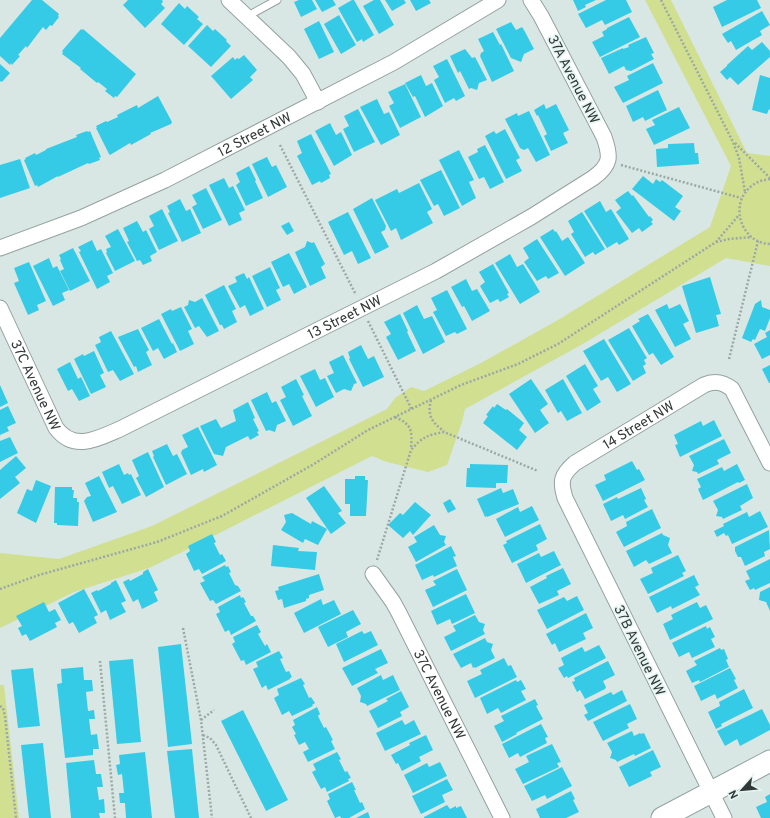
<svg xmlns="http://www.w3.org/2000/svg" width="770" height="818" viewBox="0 0 770 818" font-family="Overpass,sans-serif">
	<rect width="100%" height="100%" fill="#d8e7e4"/>
	<!-- green -->
	<g fill="#d1df91">
		<path d="M645,0h26l76,153 23,3v110l-44,-8 -145,87 -116,64 -3,13 -15,43 -19,7 -41,-10 -15,-6 -190,96 -33,16 -75,24 -74,36v-75l59,6 93,-33 235,-117 8,-11 16,-11 13,4 57,-28 77,-43 152,-93 21,-61z"/>
		<path d="M0,685h4l15,133h-19z"/>
	</g>
	<!-- building -->
	<g fill="#35cbe6">
		<path d="M32,0h10l17,14 -1,2 1,1 -7,9 -2,-1 -4,5 -3,-3 -16,21 -1,-2 -8,9 2,1 -8,9 -1,-2 -1,2 -10,-9v-18z"/>
		<path d="M128,0h34l1,2 -2,2 4,4 -20,20 -22,-23z"/>
		<path d="M299,0h13l5,9 -16,8 -7,-15z"/>
		<path d="M315,0h18l3,5 -14,7z"/>
		<path d="M352,0h2l20,35 -11,7 -1,-3 -5,3 -19,-34z"/>
		<path d="M374,0h6l14,25 -15,9 -16,-28z"/>
		<path d="M385,0h19l2,3 -14,8z"/>
		<path d="M410,0h19l2,3 -15,8z"/>
		<path d="M573,0h23l-11,5 1,2 -8,4z"/>
		<path d="M606,0h20l6,12 -27,13 -3,-5 -16,8 -8,-14z"/>
		<path d="M727,0h30l4,8 -39,19 -9,-20z"/>
		<path d="M179,3l6,6 2,-3 12,11 -2,2 6,5 -19,21 -23,-21z"/>
		<path d="M762,11l8,14 -10,6 2,4 -26,15 -5,-9 -3,2 -6,-9z"/>
		<path d="M339,15l17,30 -15,9 -17,-30z"/>
		<path d="M629,17l11,20 -40,20 -8,-15 12,-6 -2,-4 5,-3v-1z"/>
		<path d="M319,21l15,31 -15,7 -15,-30z"/>
		<path d="M511,22l5,8 6,-3 2,3 10,19 -10,5 -3,8 -10,-4 -15,-29z"/>
		<path d="M207,25l6,6 2,-2 12,11 -1,1 5,5 -20,21 -23,-21z"/>
		<path d="M81,29l1,1 1,-1 53,45 -19,23 -2,-1 -1,2 -9,-7 2,-2 -9,-7 -1,1 -17,-14 1,-1 -19,-14 1,-2 -1,-1z"/>
		<path d="M493,32l7,13 1,-1 13,27 -22,11 -12,-26 1,-3 3,-2 -6,-12z"/>
		<path d="M646,37l8,16 -3,1 3,5 -23,12 -5,-1 -2,-4 -15,8 -8,-16 22,-10v1l6,-2 -1,-2z"/>
		<path d="M762,42l8,9v6l-32,28 -8,-8 -3,3 -7,-8 7,-6v-1l21,-19 4,4z"/>
		<path d="M465,49l7,9 3,-1 12,23 -8,3 -2,7 -6,-2 -2,1 -9,-18 -2,2 -8,-17z"/>
		<path d="M244,55l13,15 -7,7 3,3 -22,19 -20,-23 22,-19 2,3 2,-2 2,1z"/>
		<path d="M447,59l18,37 -9,5 -2,-3 -9,5 -11,-23 5,-3 -6,-11z"/>
		<path d="M653,63l10,20 -40,20 -9,-16 15,-7 -2,-4z"/>
		<path d="M0,64l10,9 -8,9 -1,-1 -1,1z"/>
		<path d="M421,75l5,11 6,-3 11,23 -18,11 -10,-21 -2,1 -8,-14z"/>
		<path d="M760,75l10,3v32l-1,-1 -2,5 -15,-4z"/>
		<path d="M405,84l16,33 -21,11 -11,-22 5,-3 -6,-11z"/>
		<path d="M658,90l9,20 -22,11 -2,-4 -10,5 -7,-16z"/>
		<path d="M158,96l14,26 -1,2 -21,9 1,1 -20,11 -1,-2 -20,12 -1,-1 -13,-26h1l-1,-2 10,-5 1,1 11,-5 -1,-2 20,-10 1,3z"/>
		<path d="M377,99l7,15 5,-2 11,23 -19,10 -21,-38z"/>
		<path d="M544,104l2,5 10,-5 13,26 -6,3 5,10 -17,8 -7,-15 3,-2 -9,-19 -1,1 -3,-6z"/>
		<path d="M679,107l11,21 -36,17 -8,-16 9,-4 -3,-5z"/>
		<path d="M358,109l17,33 -21,10 -11,-23 6,-3 -5,-10z"/>
		<path d="M529,111l21,44 -14,7 -8,-14 -4,2 -4,-2 -15,-29 12,-6 1,3z"/>
		<path d="M330,123l6,12 5,-3 11,23 -18,11 -19,-35z"/>
		<path d="M505,129l15,29 -4,2 6,11 -16,8 -21,-43 9,-5 2,3z"/>
		<path d="M87,131l1,1 2,-1 11,26 -2,1 1,2 -11,4 -1,-1 -30,14v-1l-20,11 -1,-2 -2,1 -11,-26 2,-1 -1,-1 10,-5 1,2 10,-5v-1l31,-12 -1,-2z"/>
		<path d="M311,134l20,40 -2,1 1,3 -9,5 -1,-2 -8,4 -15,-29 5,-3 -5,-12z"/>
		<path d="M694,143l1,10h3l1,11 -42,3 -1,-18 12,-1v-4z"/>
		<path d="M485,145l19,37 -14,7 -6,-12 -5,2 -11,-22 10,-5 -1,-3z"/>
		<path d="M459,150l15,30 -5,2 7,16 -14,8 -23,-46z"/>
		<path d="M267,157l5,10 4,-2 11,22 -19,10 -16,-33z"/>
		<path d="M20,159l10,29 -30,10v-33z"/>
		<path d="M249,166l7,14 -1,1 8,17 -17,8 -10,-21 4,-3 -4,-9z"/>
		<path d="M441,170l19,38 -16,8 -6,-12 -4,2 -14,-26z"/>
		<path d="M643,176l10,8 3,-5 4,3 2,-2 21,16 -8,11 6,4 -7,10 -42,-32z"/>
		<path d="M224,178l5,10 4,-2 12,24 -6,3 3,7 -13,6 -20,-41z"/>
		<path d="M419,183l13,26 -5,3 6,11 -32,17 -5,-12 -5,3 -16,-31 22,-11 2,4z"/>
		<path d="M206,188l16,32 -19,9 -11,-22 5,-3 -5,-9z"/>
		<path d="M628,191l4,5 1,-1 16,22 1,-1 3,4 -2,2 2,2 -11,8 -3,-4 -7,5 -16,-21 5,-4 -6,-8z"/>
		<path d="M372,198l14,28 -1,4 -4,2 8,15 -14,7 -22,-45z"/>
		<path d="M180,199l6,12 4,-2 11,24 -19,9 -14,-29 2,-1 -3,-6z"/>
		<path d="M600,201l6,11 5,-3 18,30 -10,6 -2,-3 -10,6 -23,-37z"/>
		<path d="M162,209l16,32 -19,9 -10,-21 5,-3 -5,-10z"/>
		<path d="M348,212l23,46 -13,6 -6,-13 -8,4 -16,-33z"/>
		<path d="M582,212l23,37 -10,6 -2,-3 -8,5 -14,-23 3,-2 -6,-11z"/>
		<path d="M137,221l6,11 3,-2 11,22 -7,4 2,5 -9,4 -3,-5 -3,1 -10,-19 2,-1 -6,-13z"/>
		<path d="M289,222l5,9 -7,4 -6,-9z"/>
		<path d="M118,229l17,32 -20,10 -9,-18 1,-1 -1,-3 5,-2 -6,-11z"/>
		<path d="M553,229l2,3 1,-1 6,10 6,-4 17,26 -20,13 -25,-39z"/>
		<path d="M537,239l22,34 -11,6 -2,-3 -9,5 -13,-19 5,-4 -6,-10z"/>
		<path d="M92,240l5,11 4,-2 12,24 -6,3 3,6 -13,7 -18,-37 2,-1 -3,-4z"/>
		<path d="M307,241l5,2 2,-1 11,22 -4,3 5,11 -16,8 -15,-34 10,-5z"/>
		<path d="M73,248l17,33 -20,10 -10,-20 4,-2 -4,-9 1,-1 -2,-4z"/>
		<path d="M289,253l18,34 -13,7 -5,-10 -6,3 -12,-25z"/>
		<path d="M510,254l7,13 6,-3 17,28 -20,12 -25,-41z"/>
		<path d="M49,258l4,10 4,-2 12,24 -7,3 3,7 -12,6 -20,-40z"/>
		<path d="M29,262l17,39 -9,4 2,5 -11,5 -14,-32 5,-2 -5,-13z"/>
		<path d="M493,264l16,29 -2,1 2,3 -9,5 -2,-3 -8,4 -10,-17 5,-4 -6,-10z"/>
		<path d="M270,267l10,21 -4,2 5,10 -14,7 -15,-31z"/>
		<path d="M244,273l3,6 2,-2 15,32 -14,7 -5,-11 -5,3 -12,-22 9,-4 -2,-5z"/>
		<path d="M710,277l11,37 -5,1 3,11 -23,7 -14,-47z"/>
		<path d="M466,279l6,12 5,-2 13,22 -18,10 -8,-15 -2,1 -11,-20z"/>
		<path d="M224,285l12,24 -4,2 5,11 -13,7 -2,-4h-2l-15,-30z"/>
		<path d="M447,290l20,39 -10,5 -2,-2 -9,4 -13,-24 4,-2 -6,-12z"/>
		<path d="M202,298l17,33 -12,6 -8,-11 -4,2 -11,-21 4,-2 1,-5 6,2z"/>
		<path d="M761,300l1,7 8,3v8l-5,13 -5,-2 -5,11 -2,-1 -2,3 -9,-4 13,-34z"/>
		<path d="M667,304l2,5 11,-5 9,17 -6,3 8,15 -16,8 -20,-37z"/>
		<path d="M417,305l7,14 8,-3 13,26 -22,12 -20,-41z"/>
		<path d="M181,307l11,22 -4,2 6,13 -14,7 -19,-37 10,-5 1,2z"/>
		<path d="M400,314l8,17 -1,1 9,19 -18,9 -12,-23 5,-3 -7,-12z"/>
		<path d="M648,314l26,43 -13,8 -8,-12 -4,2 -17,-29 8,-5 -2,-2z"/>
		<path d="M159,319l13,25 1,-1 4,9 -13,7 -6,-11 -5,3 -12,-23z"/>
		<path d="M629,328l18,30 -3,2 2,4 -3,2 3,7 -13,8 -25,-41z"/>
		<path d="M138,329l11,21 -3,2 6,13 -14,7 -2,-6 -2,1 -16,-30z"/>
		<path d="M770,330v25l-8,4 -8,-15 13,-7 -2,-4z"/>
		<path d="M111,331l23,43 -14,7 -7,-11 -5,2 -13,-27 6,-3 -2,-5z"/>
		<path d="M604,339l27,45 -14,8 -9,-15 -7,4 -18,-30z"/>
		<path d="M361,345l7,14 6,-3 10,21 -21,10 -14,-28 1,-1 -2,-6z"/>
		<path d="M94,351l10,22 -4,2 6,12 -15,7 -17,-35 9,-5 1,2z"/>
		<path d="M343,355l14,28 -3,1 -3,7 -7,-2 -8,4 -9,-17 7,-3 -5,-11z"/>
		<path d="M70,362l8,17 3,-2 9,19 -11,5 -7,-12 -4,2 -11,-22z"/>
		<path d="M585,364l13,22 -5,3 8,13 -14,9 -21,-35z"/>
		<path d="M770,365v18h-1l-7,-14z"/>
		<path d="M315,369l5,11 5,-2 9,19 -18,10 -16,-31z"/>
		<path d="M296,379l8,16 -2,1 10,20 -19,10 -13,-26 6,-3 -5,-10z"/>
		<path d="M531,379l17,25 -8,6 9,13 -14,10 -26,-39z"/>
		<path d="M563,379l19,34 -15,8 -6,-10 -3,2 -13,-23z"/>
		<path d="M0,385l8,18 -8,4z"/>
		<path d="M267,392l5,11 4,-2 10,20 -9,4 -2,7 -6,-2 -3,1 -15,-31z"/>
		<path d="M248,402l7,16 -2,1 6,12 -2,1 2,3 -9,5 -2,-4 -22,11 -3,9 -9,-2 -14,-28 16,-7 5,9 15,-7 -3,-11z"/>
		<path d="M497,404l9,6 1,-1 17,14 -5,7 8,7 -10,13 -34,-27 5,-7 -2,-1 7,-9 1,2z"/>
		<path d="M8,406l8,17 -9,4 2,4 -9,4v-25z"/>
		<path d="M714,420l8,16 -42,21 -5,-12 3,-1 -4,-9 27,-14 2,5z"/>
		<path d="M198,427l19,38 -13,7 -1,-3 -12,6 -10,-22 1,-3 6,-3 -6,-12z"/>
		<path d="M10,437l8,16 -18,9v-21z"/>
		<path d="M724,439l7,14 -14,7 2,4 -21,10 -1,-2 -5,-1 2,-6 -5,-9z"/>
		<path d="M167,444l6,12 4,-2 10,20 -21,11 -13,-28 1,-1 -2,-5z"/>
		<path d="M148,452l16,35 -18,10 -10,-19 3,-2 -7,-16z"/>
		<path d="M16,456l10,12 -11,9 5,6 -20,16v-29z"/>
		<path d="M632,461l5,9 2,-1 6,11 -42,21 -8,-16 11,-5 -2,-5z"/>
		<path d="M119,464l5,11 4,-2 1,2 2,-1 10,21 -19,9 -9,-18 -4,2 -7,-16z"/>
		<path d="M470,464l38,1 -1,18h-11v5l-30,-1 1,-19h3z"/>
		<path d="M737,464l8,16 -6,3 -1,-1 -35,18 -5,-11 3,-2 -4,-8 25,-12 2,4z"/>
		<path d="M99,476l18,36 -24,10 -9,-21 3,-4 4,-1 -6,-13z"/>
		<path d="M355,476h10v4h3l-2,36h-16v-12h-5v-25h10z"/>
		<path d="M36,480l15,6 -15,37 -19,-10 10,-24 5,2z"/>
		<path d="M747,484l6,14 -13,8 2,4 -19,9 -1,-2 -6,-1 2,-6 -5,-9z"/>
		<path d="M324,486l18,25 -4,2 8,10 -15,11 -25,-36z"/>
		<path d="M55,487h17v3h2l-1,8h4v4h2l-1,24 -21,-1v-2h-3z"/>
		<path d="M501,488l2,5 10,-4 6,15 -32,13v-1l-2,1 -8,-18z"/>
		<path d="M641,488l5,11 -2,1 4,7 -23,12 -2,-4 -12,6 -8,-17 14,-7 1,2z"/>
		<path d="M450,499l6,10 -8,4 -5,-10z"/>
		<path d="M415,502l16,13 -18,20 -3,-4 -7,7 -15,-13 12,-12 3,2z"/>
		<path d="M532,506l7,14 -34,17 -9,-18 22,-12 2,5z"/>
		<path d="M652,509l9,19 -37,19 -8,-15 11,-6 -1,-4z"/>
		<path d="M760,511l8,16 -36,17 -4,-9 -2,1 -2,-3 -7,4 -3,-6 10,-5 -1,-2 24,-12 2,5z"/>
		<path d="M292,513l19,11 1,-3 15,8 -9,16 -13,-6 -2,4 -22,-13 5,-8 -2,-7z"/>
		<path d="M540,524l7,15 -11,6 2,5 -26,13 -9,-18 4,-2 -1,-2z"/>
		<path d="M434,525l6,10 6,1 -2,6 2,3 -30,17 -8,-15 9,-5 -3,-5z"/>
		<path d="M769,530l1,19 -6,3 1,4 -20,10 -4,-9h-3l-3,-6v-4z"/>
		<path d="M662,533l1,2 7,3 -2,7 4,8 -23,11 -3,-4 -12,7 -8,-16z"/>
		<path d="M212,534l4,8 -2,1 6,12 2,-1 4,7 -24,13 -3,-5 -5,2 -8,-17 4,-3 -2,-5z"/>
		<path d="M273,545l26,3 -1,3 19,1 -2,18 -44,-4z"/>
		<path d="M451,546l5,10 -3,1 4,9 -23,11 -1,-2 -11,5 -7,-15z"/>
		<path d="M554,551l7,14 -35,18 -9,-19 22,-11 2,4z"/>
		<path d="M678,555l8,16 -4,2 2,3 -36,18 -8,-15 13,-6 -2,-5z"/>
		<path d="M770,559v24l-15,7 -1,-2 -4,2 -5,-9 5,-2 -4,-8z"/>
		<path d="M225,565l1,2 2,-1 3,6 -2,1 6,12 3,1 3,5 -25,13 -3,-4 -3,1 -10,-18 5,-2 -3,-4z"/>
		<path d="M563,568l8,16 -14,7 2,4 -20,9 -9,-17 17,-9 -1,-2z"/>
		<path d="M148,569l10,21 -4,2 4,9 -16,8 -4,-10 -5,3 -10,-20 6,-3 1,2 13,-7v-2z"/>
		<path d="M457,569l10,21 -34,17 -8,-17 11,-5 -3,-4z"/>
		<path d="M319,574l5,16 -15,5v3l-3,1v2l-22,7 -2,-9 -4,1 -3,-9 4,-1 -1,-3z"/>
		<path d="M694,575l5,10 -4,2 5,8 -28,14 -1,-3 -14,7 -8,-16z"/>
		<path d="M116,580l10,21 -5,2 5,9 -16,8 -4,-10 -5,3 -10,-20 6,-3 1,1 13,-7v-1z"/>
		<path d="M770,587v24l-4,-9 -7,-2 1,-8z"/>
		<path d="M84,589l14,26 -4,2 3,6 -18,10 -6,-11 -4,2 -11,-21z"/>
		<path d="M466,594l9,19 -23,11 -2,-5 -13,6 -6,-14z"/>
		<path d="M240,595l1,3 2,-1 3,5 -2,1 7,13h2l3,5 -25,14 -2,-5 -4,2 -9,-18 4,-2 -2,-5z"/>
		<path d="M577,596l7,14 -37,19 -10,-19 27,-13 3,4z"/>
		<path d="M321,599l2,6 11,-5 7,14 -37,19 -10,-20z"/>
		<path d="M44,602l5,10 6,-3 6,11 -6,3 2,4 -27,14 -4,-7 -4,2 -4,-8 4,-2 -6,-10z"/>
		<path d="M697,602l3,6 6,-3 7,14 -43,21 -7,-16 10,-5 -2,-4z"/>
		<path d="M353,610l8,14 -15,8 2,5 -20,10 -10,-20z"/>
		<path d="M586,613l7,15 -10,5 3,6 -27,13 -4,-9 -3,2 -6,-11z"/>
		<path d="M475,615l4,7 6,2 -2,6 2,4 -34,17 -7,-14 12,-6 -3,-5z"/>
		<path d="M257,625l4,7 -3,2 7,12 2,-2 4,8 -25,13 -2,-5 -3,1 -9,-17 3,-2 -2,-5z"/>
		<path d="M706,626l1,3 3,-2 5,10 -4,2 4,8 -23,11 -3,-6 -10,5 -7,-14z"/>
		<path d="M362,631l2,3 7,-3 7,14 -34,17 -8,-18z"/>
		<path d="M485,638l2,4 6,2 -2,6 4,8 -20,10v-1l-2,1 -2,-5 -10,5 -8,-14z"/>
		<path d="M181,644l11,100 -24,3 -10,-100z"/>
		<path d="M599,645l7,13 -38,20 -1,-2 -3,2 -6,-10 6,-3 -3,-7 21,-11 3,5z"/>
		<path d="M720,648l1,2 3,-1 4,10 -2,1 3,7 -29,15 -1,-2 -7,3 -6,-12 11,-6 -3,-4z"/>
		<path d="M381,649l7,14 -13,6 3,4 -26,13 -10,-18z"/>
		<path d="M279,651l4,7 -3,1 6,13 3,-1 3,6 -2,1v1l-22,11 -2,-5 -4,3 -9,-19 5,-2 -2,-5z"/>
		<path d="M504,658l4,8 3,-1 6,12 -42,21 -8,-17 15,-7 -2,-4z"/>
		<path d="M133,659l8,83 -24,2 -8,-83z"/>
		<path d="M608,661l7,14 -12,6 3,6 -1,2 -20,10 -5,-9 -3,2 -5,-10 3,-1 -1,-3z"/>
		<path d="M83,667l1,13h8l1,11 -7,1 2,19 6,-1 1,9h-6l2,16 6,-1 2,15h-6v6l-28,3 -8,-74 5,-1 -1,-14z"/>
		<path d="M33,668l7,58 -22,2 -7,-58z"/>
		<path d="M730,668l6,11 -2,1 4,8 -21,11 -2,-5 -14,7 -7,-15z"/>
		<path d="M381,675l2,5 10,-5 7,15 -33,16 -1,-2 -6,-2 1,-6 -4,-8z"/>
		<path d="M301,678l4,6 -2,1 6,13 2,-1 4,6 -3,2 1,1 -21,10 -3,-5 -7,4 -8,-17 5,-3 -2,-6z"/>
		<path d="M516,680l1,2 4,-2 5,9 -5,2 5,9 -25,13 -3,-5 -11,6 -7,-16z"/>
		<path d="M744,689l9,19 -32,16 1,2 -6,3 -8,-17 12,-6 -1,-4z"/>
		<path d="M622,690l5,11 -39,20 -4,-6 4,-2 -4,-8 27,-13 2,3z"/>
		<path d="M401,691l8,16 -9,5 2,4 -24,12 -9,-17 19,-10 -2,-2z"/>
		<path d="M535,699l3,6 -2,1 7,13 -27,14 1,1 -15,8 -8,-16 10,-5 -3,-5z"/>
		<path d="M630,704l7,15 -10,5 2,4 -26,13 -10,-19z"/>
		<path d="M317,707l3,7 -2,2 6,12 2,-1 7,13 -2,1 4,8 -27,13 -5,-10 6,-3 -4,-7 -6,3 -5,-10 2,-1 -4,-7 3,-2 -2,-5z"/>
		<path d="M762,709l8,16v5l-30,16 -3,-7 -12,7 -8,-15z"/>
		<path d="M243,710l45,90 -22,11 -45,-90z"/>
		<path d="M402,720l3,5 9,-5 7,14 -36,17 -9,-18z"/>
		<path d="M541,724l7,13 -3,1 2,5 -27,14 -2,-4 -9,5 -7,-14z"/>
		<path d="M632,731l2,5 6,-3 1,1 3,-1 7,15 -16,8 -1,-2 -17,8 -1,-2 -6,-2 2,-6 -5,-9z"/>
		<path d="M426,735l7,15 -14,7 2,4 -19,10 -4,-8 -2,1 -5,-9 19,-10 -1,-2z"/>
		<path d="M43,743l8,75h-22l-8,-73z"/>
		<path d="M552,744l9,18 -4,1 2,4 -36,17 -8,-15 14,-7 -3,-6z"/>
		<path d="M192,749l7,69h-24l-8,-67z"/>
		<path d="M653,750l8,17 -11,5 2,4 -23,11 -10,-20z"/>
		<path d="M145,752l7,66h-26l-1,-15h-5l-1,-10h5l-2,-19 -4,1 -2,-10 4,-1 -1,-9z"/>
		<path d="M337,752l4,7 -2,1 6,12 2,-1 4,7 -3,1 1,2 -22,11 -2,-5 -4,2 -9,-17 4,-2 -3,-6z"/>
		<path d="M94,760l2,14h5l2,13h-6l2,13 5,-1 1,14h-6l1,5h-29l-5,-55z"/>
		<path d="M440,762l7,14 -34,17 -9,-18 23,-12 2,4z"/>
		<path d="M562,767l10,19 -25,13 -2,-4 -13,6 -8,-15z"/>
		<path d="M447,779l6,11 -11,5 3,7 -24,12 -9,-18z"/>
		<path d="M352,782l4,8h-2l6,13 2,-1 3,7 -16,9h-8l-1,-2 -5,2 -8,-17 3,-2 -2,-5z"/>
		<path d="M571,791l4,8 -2,1 6,12 -13,6h-26l-4,-9z"/>
		<path d="M770,794v24h-9l-5,-11 11,-5 -2,-5z"/>
		<path d="M447,805l3,4 6,-3v2l5,-2 6,12h-43v-1z"/>
		<path d="M368,812l2,6h-14z"/>
	</g>
	<g fill="none" stroke-linecap="round" stroke-linejoin="round">
		<defs>
			<path id="lane" d="M246,17l31,-17"/>
			<g id="street">
				<path d="M229,0l60,57 14,17 15,28"/>
				<path id="s1" d="M0,248l81,-30 84,-38 229,-118 104,-62"/>
				<path id="s2" d="M0,308l56,120c18,24 41,11 64,1l316,-158 95,-54 62,-39c18,-13 18,-21 11,-41l-63,-121 -10,-16"/>
				<path id="s3" d="M373,574l20,28 6,11 103,205"/>
				<path id="s4" d="M724,818l-159,-320c-5,-17 -4,-23 10,-35l129,-78c11,-5 19,-3 28,4l38,74"/>
			</g>
			<path id="secondary" d="M662,818l108,-57"/>
		</defs>
		<!-- lane casing -->
		<use href="#lane" stroke="#94a29f" stroke-width="9"/>
		<!-- street casing -->
		<use href="#street" stroke="#94a29f" stroke-width="17"/>
		<!-- secondary casing -->
		<use href="#secondary" stroke="#94a29f" stroke-width="23"/>
		<!-- path -->
		<g stroke="#9ca8a6" stroke-width="2.5" stroke-dasharray="2 2" stroke-linecap="butt">
			<path d="M661,0l72,142 6,16 6,34"/>
			<path d="M735,143l35,35"/>
			<path d="M280,145l76,150"/>
			<path d="M621,165l120,33"/>
			<path d="M770,179c-6,1 -12,2 -17,6 -25,17 -13,58 17,59"/>
			<path d="M716,242l13,-3 23,-2"/>
			<path d="M368,321l44,89"/>
			<path d="M729,359l29,-118"/>
			<path d="M431,400c-4,15 1,23 13,31"/>
			<path d="M395,417c18,8 17,14 16,32"/>
			<path d="M377,560l34,-110c11,-13 17,-15 33,-18l94,39"/>
			<path d="M0,589l39,-14 118,-33 65,-26 92,-52 54,-34 93,-45 57,-21 40,-20 158,-102 23,-27"/>
			<path d="M183,628l18,92 11,98"/>
			<path d="M100,661l15,157"/>
			<path d="M0,706l3,2 2,8 11,102"/>
			<path d="M201,720l13,-10"/>
			<path d="M203,735l7,3 6,7 35,73"/>
		</g>
		<!-- lane -->
		<use href="#lane" stroke="#fff" stroke-width="7"/>
		<!-- street -->
		<use href="#street" stroke="#fff" stroke-width="15"/>
		<!-- secondary -->
		<use href="#secondary" stroke="#fff" stroke-width="21"/>
	</g>
	<g text-anchor="middle" stroke-width="3.5" stroke-linejoin="round" paint-order="stroke">
		<!-- street labels -->
		<g font-size="14" fill="#323837" stroke="#e5f5f1">
			<text transform="translate(574 79) rotate(63)" y="5">37A Avenue NW</text>
			<text dy="5" stroke="none"><textPath href="#s1" startOffset="279">12 Street NW</textPath></text>
			<text dy="5" stroke="none"><textPath href="#s2" startOffset="454">13 Street NW</textPath></text>
			<text dy="5" stroke="none"><textPath href="#s2" startOffset="85">37C Avenue NW</textPath></text>
			<text dy="5" stroke="none"><textPath href="#s4" startOffset="471">14 Street NW</textPath></text>
			<text transform="translate(640 650) rotate(64)" y="5">37B Avenue NW</text>
			<text dy="5" stroke="none"><textPath href="#s3" startOffset="138">37C Avenue NW</textPath></text>
		</g>
	</g>
	<!-- north arrow -->
	<g transform="translate(742 790) rotate(243)" stroke="#e5f5f1" stroke-width="3" paint-order="stroke">
	<path d="M0-3L7 15L0 10L-7 15Z" fill="#323837"/>
	<text y="-6" font-size="11" font-weight="bold" text-anchor="middle" fill="#323837">N</text>
	</g>
</svg>
